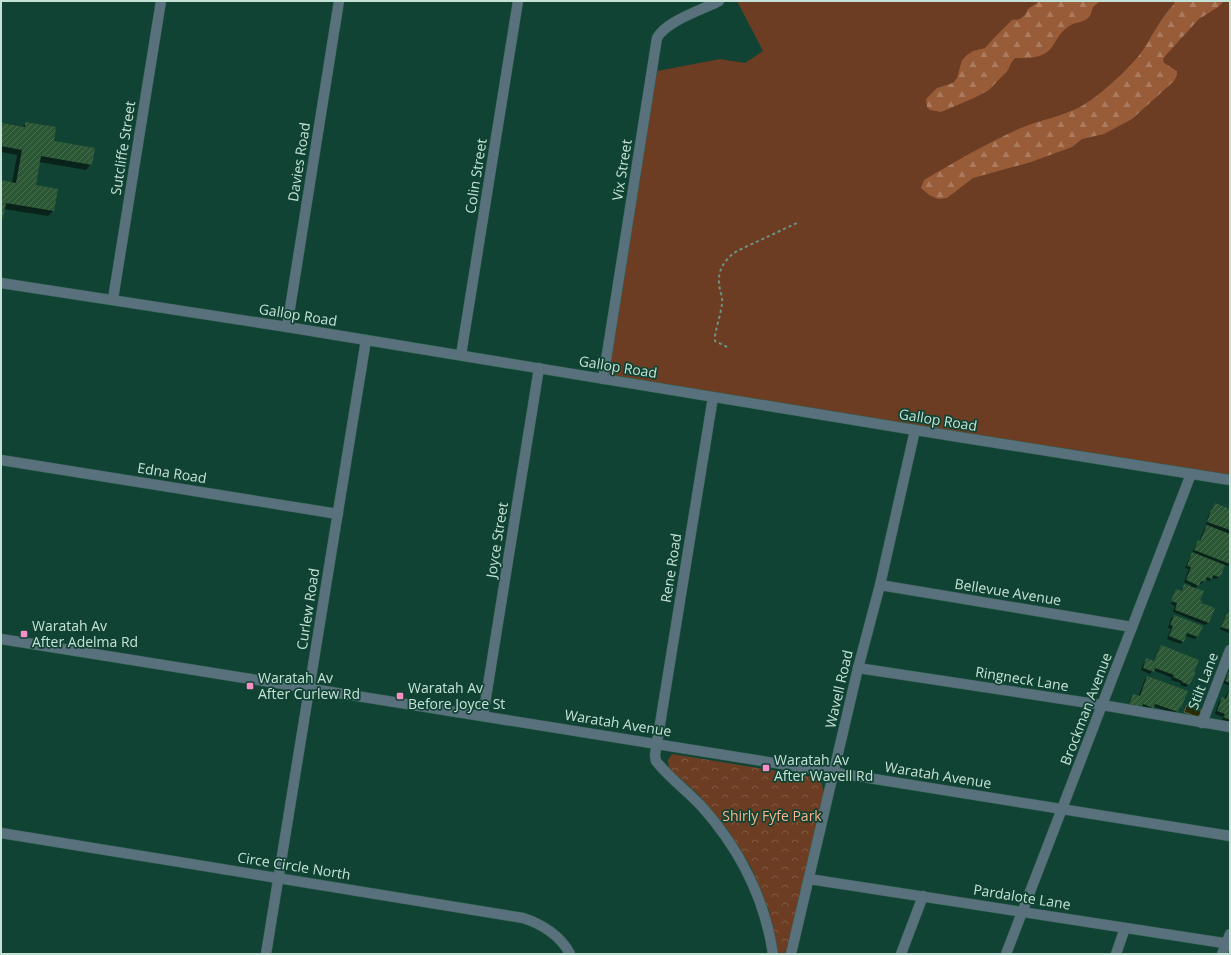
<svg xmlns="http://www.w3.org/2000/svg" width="1231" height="955" viewBox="0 0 1231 955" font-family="'Open Sans',sans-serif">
	<defs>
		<pattern id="forest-firs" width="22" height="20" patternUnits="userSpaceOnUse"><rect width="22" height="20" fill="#995c39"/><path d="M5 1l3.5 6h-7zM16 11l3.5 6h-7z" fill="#aa7b5e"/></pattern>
		<pattern id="park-crowns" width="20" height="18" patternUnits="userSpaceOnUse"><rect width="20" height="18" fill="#6c3d23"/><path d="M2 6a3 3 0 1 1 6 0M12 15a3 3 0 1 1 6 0" fill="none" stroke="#7f5942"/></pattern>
		<pattern id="water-waves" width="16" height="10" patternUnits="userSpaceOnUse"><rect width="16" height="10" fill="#2a2a03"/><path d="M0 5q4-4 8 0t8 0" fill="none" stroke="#474927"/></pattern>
		<pattern id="building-hatch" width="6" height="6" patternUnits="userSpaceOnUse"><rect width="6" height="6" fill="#2b5735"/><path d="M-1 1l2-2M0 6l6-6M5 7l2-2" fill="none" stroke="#486f52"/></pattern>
	</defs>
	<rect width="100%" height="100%" fill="#114334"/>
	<!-- green -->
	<path fill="#6c3d23" d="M737,1h493v477l-625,-101 52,-306 63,-12 25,4 18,-12z"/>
	<!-- forest -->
	<g fill="url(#forest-firs)">
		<path d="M1040,1h60c-2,2 -5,4 -7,6 -2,4 -1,7 -5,11 -5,5 -12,4 -17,7 -8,4 -13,12 -17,19 -9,15 -23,14 -39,14l-4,5 -3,7 -19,20 -15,8 -33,14 -11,-2 -3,-3 -1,-8 11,-11 16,-5 4,-5 5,-18 5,-5 6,-4 12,-3 8,-9 19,-19 8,-1 5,-4 3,-6z"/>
		<path d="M1175,1h49l-6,6 -19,12 -33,36 -3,4 1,4 13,8v4l-3,6 -42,38 -28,15 -22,5 -10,8 -41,15 -58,16 -26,20 -9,1 -9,-4 -8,-7 3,-8c31,-18 63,-37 97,-52 24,-10 48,-12 70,-28 16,-11 44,-37 54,-53 9,-15 17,-30 29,-43z"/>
	</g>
	<!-- park -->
	<path fill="url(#park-crowns)" d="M672,754l142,23 7,5 3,10 -37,162h-8l-11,-46 -17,-41 -23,-37 -29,-35 -30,-27 -1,-8z"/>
	<!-- water -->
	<path fill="url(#water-waves)" stroke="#586242" d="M1187,705l14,5 -1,5 -3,2 -13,-5z"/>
	<!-- shadow -->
	<g fill="#0007">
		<path d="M26,123l26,18 39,23 -5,6 -47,-8 -4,24 18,25 -5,5 -44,-7 -3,11v-39l11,2 5,-28 -16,-3v-28l20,4z"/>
		<path d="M1215,504l15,6v56l-6,-1 -4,10 -2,3 -2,1 -4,-1 -3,3 -4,-2 -4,5 -2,-1 -4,6 13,34 -3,2 -32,-13 2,-6 -4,-2 5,-12h-1l1,-2 4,2 5,-7 5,2 1,-2 -7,-3 5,-13 -4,-1 11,-24 3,-2 5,-13 4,-4 -2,-1 3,-10z"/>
		<path d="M1227,614l3,1v16l-2,2 -8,-4 5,-12z"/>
		<path d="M1174,616l27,10 -4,11 -2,2 -10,-3 -4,8 -14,-5 4,-10 -3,-1 3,-10z"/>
		<path d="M1161,646l27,39 -2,2 -6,-2 1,-2 -10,-3 1,-2 -19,-8 -3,4 -9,-4 3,-8 3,-3 6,3 6,-13z"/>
		<path d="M1230,668v18l-7,-3z"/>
		<path d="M1147,677l39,14 -6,16 -6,7 -21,-8 -3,4 -9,-4 -13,1 3,-10 3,-2 4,2 7,-18z"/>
		<path d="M1230,688v35l-8,-3 1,-3 -8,-3 4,-13 3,-2h2z"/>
	</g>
	<!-- building -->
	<g fill="url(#building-hatch)">
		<path d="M25,122l31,5 -2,14 41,7 -3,17 -51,-9 -5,29 22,4 -4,22 -48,-8 -3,16h-2v-39l15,3 6,-33 -21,-4v-23l24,4z"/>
		<path d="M1215,503l15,6v21l-23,-8 4,-12h1z"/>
		<path d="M1207,525l23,9v30l-36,-14 4,-10 2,1z"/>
		<path d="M1192,552l33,13 -4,11 -1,-1 -1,2 -6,-2 -1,4 -5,-2 -2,5 -4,-1 -2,5 -13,-6 5,-13 -4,-1z"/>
		<path d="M1184,584l20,7 -4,9 2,1 -1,2 14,5 -6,15 -34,-13 2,-7 -6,-2 5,-12 6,2z"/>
		<path d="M1227,613l3,1v16l-9,-3z"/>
		<path d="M1174,615l29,11 -5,11 -11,-4 -3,9 -15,-6 4,-10 -3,-1z"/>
		<path d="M1161,645l38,15 -5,12 2,1 -7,12 -7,-3v-1l-9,-4 1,-2 -19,-7 -1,4 -11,-4 3,-10 8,3z"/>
		<path d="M1230,668v15l-5,-2z"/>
		<path d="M1147,676l41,15 -7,17 -1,-1 -2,5 -23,-8 -2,4 -10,-4 -2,4 -12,-4 4,-10 7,2z"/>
		<path d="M1230,688v32l-7,-3 2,-3 -8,-3 5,-14 4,2z"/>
	</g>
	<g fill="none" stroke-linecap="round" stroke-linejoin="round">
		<defs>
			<g id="minor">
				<path d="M1,283l286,44 628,103 315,50"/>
				<path d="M113,299l48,-298"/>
				<path d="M287,327l52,-326"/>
				<path d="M461,355l57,-354"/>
				<path d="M603,379l54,-341c9,-17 45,-28 62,-37"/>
				<path d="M713,397l-58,358 1,6c14,18 33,31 48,48 36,41 61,91 69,145"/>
				<path d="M1,460l337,54"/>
				<path d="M880,585l252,42"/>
				<path d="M1,639l1229,197"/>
				<path d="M858,668l244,37 128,22"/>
				<path d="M483,716l56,-348"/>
				<path d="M1202,723l28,-73"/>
				<path d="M1,833l522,85c19,6 38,18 47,36"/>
				<path d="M809,879l421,65"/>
				<path d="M266,954l100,-614"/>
				<path d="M791,954l67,-286 22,-83 35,-155"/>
				<path d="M901,954l22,-58"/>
				<path d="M1006,954l185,-480"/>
				<path d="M1116,954l9,-26"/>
				<path d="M1222,954l8,-20"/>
			</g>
		</defs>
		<!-- minor casing -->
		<use href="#minor" stroke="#316051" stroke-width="11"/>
		<!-- path -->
		<path stroke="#6b9486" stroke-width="2" stroke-dasharray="3 3" stroke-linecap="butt" d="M727,347l-12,-6c-1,-8 6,-27 7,-37 1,-8 -3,-14 -3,-22 -1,-13 7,-24 18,-31l60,-28"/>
		<!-- minor -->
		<use href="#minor" stroke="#59717c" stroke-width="10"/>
	</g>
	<!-- markers -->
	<g fill="#fb8fc5" stroke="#114334" stroke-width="1.5">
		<rect x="20" y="630" width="8" height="8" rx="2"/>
		<rect x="246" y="682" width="8" height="8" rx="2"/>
		<rect x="396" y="692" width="8" height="8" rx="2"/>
		<rect x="762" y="764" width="8" height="8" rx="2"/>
	</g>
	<g text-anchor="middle" stroke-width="3.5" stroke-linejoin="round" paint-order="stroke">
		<!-- street labels -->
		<g font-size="14" fill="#c4e3d6" stroke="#114334">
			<text transform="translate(123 148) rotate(-81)" y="5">Sutcliffe Street</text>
			<text transform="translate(299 162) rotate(-81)" y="5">Davies Road</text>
			<text transform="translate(622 170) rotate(-81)" y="5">Vix Street</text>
			<text transform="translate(476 176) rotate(-81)" y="5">Colin Street</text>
			<text transform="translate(298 315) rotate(9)" y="5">Gallop Road</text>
			<text transform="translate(618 367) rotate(9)" y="5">Gallop Road</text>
			<text transform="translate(938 420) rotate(9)" y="5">Gallop Road</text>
			<text transform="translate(172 473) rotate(9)" y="5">Edna Road</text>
			<text transform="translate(497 540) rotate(-81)" y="5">Joyce Street</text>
			<text transform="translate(671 568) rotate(-81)" y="5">Rene Road</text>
			<text transform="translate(1008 592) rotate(9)" y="5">Bellevue Avenue</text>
			<text transform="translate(308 609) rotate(-81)" y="5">Curlew Road</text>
			<text transform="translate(1022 679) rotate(9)" y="5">Ringneck Lane</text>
			<text transform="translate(1203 681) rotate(-69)" y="5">Stilt Lane</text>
			<text transform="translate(839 689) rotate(-77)" y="5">Wavell Road</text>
			<text transform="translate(1086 709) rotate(-69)" y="5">Brockman Avenue</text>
			<text transform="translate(618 723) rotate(9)" y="5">Waratah Avenue</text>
			<text transform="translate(938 775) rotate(9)" y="5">Waratah Avenue</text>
			<text transform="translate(294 866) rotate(9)" y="5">Circe Circle North</text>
			<text transform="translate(1022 897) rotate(9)" y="5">Pardalote Lane</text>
		</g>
		<!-- poi labels -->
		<g font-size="14" fill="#c4e3d6" stroke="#114334" text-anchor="start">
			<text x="32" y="631">Waratah Av<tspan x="32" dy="16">After Adelma Rd</tspan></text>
			<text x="258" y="683">Waratah Av<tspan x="258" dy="16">After Curlew Rd</tspan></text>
			<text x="408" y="693">Waratah Av<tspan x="408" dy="16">Before Joyce St</tspan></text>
			<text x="774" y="765">Waratah Av<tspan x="774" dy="16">After Wavell Rd</tspan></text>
		</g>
		<!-- park labels -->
		<g font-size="14" fill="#fbb28b" stroke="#114334">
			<text x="772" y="821">Shirly Fyfe Park</text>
		</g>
	</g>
	<!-- border -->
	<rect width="1231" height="955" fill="none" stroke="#c4e3d6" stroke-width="4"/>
</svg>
